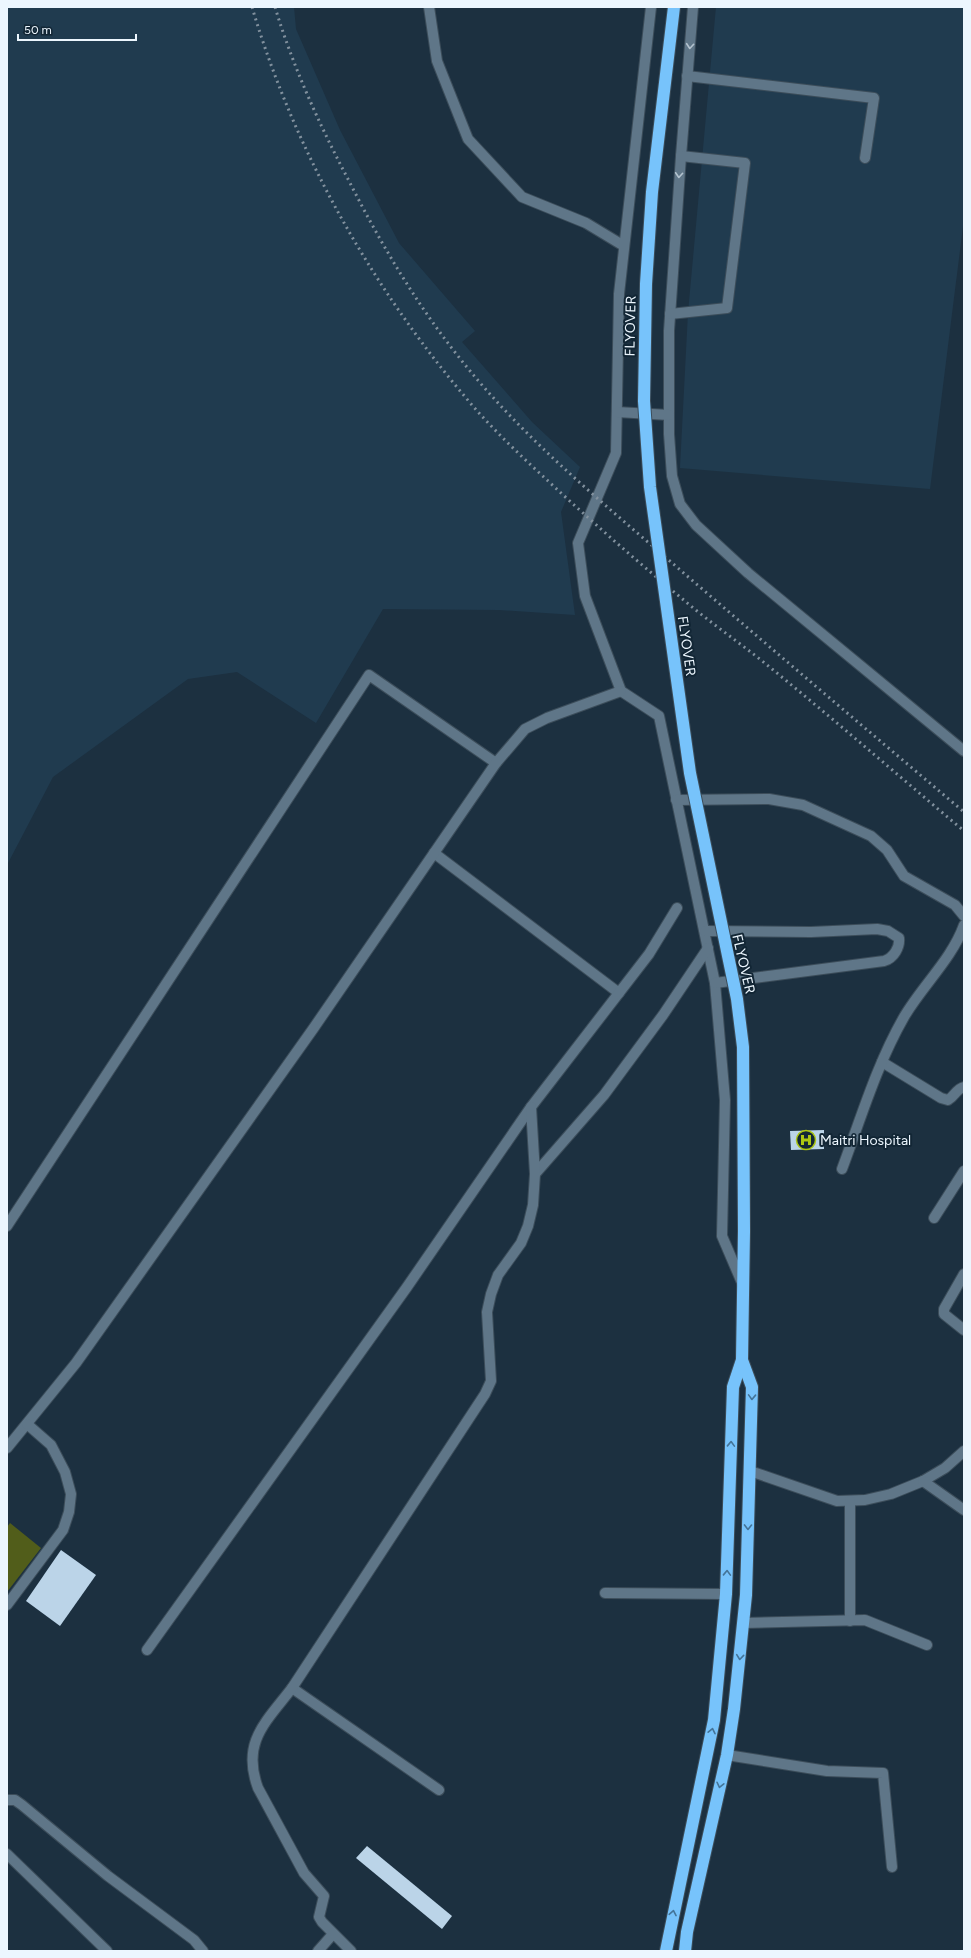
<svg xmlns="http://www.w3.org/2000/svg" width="971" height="1958" viewBox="0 0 971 1958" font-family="Figtree,sans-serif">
	<rect width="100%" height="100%" fill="#1c3040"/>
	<!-- built -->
	<g fill="#203b4f">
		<path d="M7,7h287l2,22 44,101 59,113 76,88 -13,11 70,80 48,45 -19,45 14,103 -76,-5 -116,-1 -67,114 -79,-51 -49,7 -135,98 -46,88z"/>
		<path d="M716,7h248v211l-34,271 -250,-21 8,-155z"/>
	</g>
	<!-- green -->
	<path fill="#515d1a" d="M10,1523l31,25 -34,44v-65z"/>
	<!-- building -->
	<g fill="#bbd4e8">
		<path d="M824,1130v19l-33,1 -1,-19z"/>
		<path d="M61,1550l35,25 -36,51 -34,-25z"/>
		<path d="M367,1846l85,70 -10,13 -86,-71z"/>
	</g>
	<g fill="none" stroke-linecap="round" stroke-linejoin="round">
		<defs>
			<g id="minor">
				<path d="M429,7l8,54 31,78 54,58 64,26 38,23"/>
				<path d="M651,7l-32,287 -3,159 -38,90 7,53 36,95 38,25 56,267 10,117 -3,136 21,49"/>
				<path d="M693,7l-12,149 -12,175v103l3,42 8,28 16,21 52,48 216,178"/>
				<path d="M687,76l187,22 -9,60"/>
				<path d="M670,314l57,-6 18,-145 -64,-7"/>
				<path d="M617,412l52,3"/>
				<path d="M676,800l93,-1 34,6 68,31 16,14 17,26 51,29 9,11"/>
				<path d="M434,853l185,140"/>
				<path d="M705,931l106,1 66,-3 11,2 11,7c1,9 -5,20 -15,23l-169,22"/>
				<path d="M882,1062l59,36 7,2c7,-4 8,-11 16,-13"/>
				<path d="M842,1169c19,-51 35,-105 62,-152 18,-31 48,-58 60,-92"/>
				<path d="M535,1174l69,-79 59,-80 45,-67"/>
				<path d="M934,1218l30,-47"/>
				<path d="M7,1226l362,-551 127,88"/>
				<path d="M964,1274l-20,35v5l20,16"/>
				<path d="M7,1448l69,-85 237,-334 183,-266 29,-34 22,-11 74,-27"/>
				<path d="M750,1471l87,30 28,-1 26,-6 32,-13 22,-13 19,-17"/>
				<path d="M923,1481l41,29"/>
				<path d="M850,1501v120"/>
				<path d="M605,1593l121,1"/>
				<path d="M7,1605l56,-75 6,-18 2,-18 -6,-22 -14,-27 -24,-21"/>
				<path d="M743,1623l122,-3 62,25"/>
				<path d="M147,1650l260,-363 124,-180 118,-153 28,-46"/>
				<path d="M292,1688l147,102"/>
				<path d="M727,1755l100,16 56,2 9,94"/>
				<path d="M7,1800h8l7,5 86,71 86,64 9,11"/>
				<path d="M7,1854l100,97"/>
				<path d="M318,1951l15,-17"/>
				<path d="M351,1951l-29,-29 -3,-5 5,-21 -20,-23 -46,-85c-17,-46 8,-66 34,-100l193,-294 6,-13 -4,-69 4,-18 7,-19 23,-32 7,-17 5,-21 2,-31 -4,-67"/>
			</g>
			<g id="highway">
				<path d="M666,1951l48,-231 12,-126 7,-207 9,-27 2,-129"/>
				<path d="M685,1951l2,-19 40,-177 7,-46 12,-114 6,-208 -10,-27"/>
			</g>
		</defs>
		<!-- minor casing -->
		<use href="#minor" stroke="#3c4d5a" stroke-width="12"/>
		<!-- highway casing -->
		<use href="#highway" stroke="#3c4d5a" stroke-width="14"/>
		<!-- minor -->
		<use href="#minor" stroke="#5f7688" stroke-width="10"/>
		<!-- highway -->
		<use href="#highway" stroke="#77c3fb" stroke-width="12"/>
		<!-- rail -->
		<g stroke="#82919e" stroke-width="3" stroke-dasharray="2 4" stroke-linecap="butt">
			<path d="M252,7c44,149 125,290 227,406 21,23 44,45 67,66 49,46 100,90 151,132 25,20 51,38 75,58 65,53 128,108 192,162"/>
			<path d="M275,7c18,60 45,119 74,174 31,61 66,121 109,175 61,78 139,142 213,206 97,84 195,167 293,250"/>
		</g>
		<defs>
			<path id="highway-bridge" d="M674,7l-22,185 -6,92 -2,117 6,86 40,286 47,226 6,48 1,184"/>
		</defs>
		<!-- highway-bridge casing -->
		<use href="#highway-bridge" stroke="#3c4d5a" stroke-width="14" stroke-linecap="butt"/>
		<!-- highway-bridge -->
		<use href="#highway-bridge" stroke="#77c3fb" stroke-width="12"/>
	</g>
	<!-- one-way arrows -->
	<defs><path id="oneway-chevron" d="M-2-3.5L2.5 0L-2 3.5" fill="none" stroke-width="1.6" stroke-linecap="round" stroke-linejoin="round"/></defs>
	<g stroke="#b4c3cf">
		<use href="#oneway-chevron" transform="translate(690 46) rotate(95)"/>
		<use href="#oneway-chevron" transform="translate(679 175) rotate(94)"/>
	</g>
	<g stroke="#447498">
		<use href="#oneway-chevron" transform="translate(752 1397) rotate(92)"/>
		<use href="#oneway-chevron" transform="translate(731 1444) rotate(-88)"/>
		<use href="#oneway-chevron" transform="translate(748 1527) rotate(91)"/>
		<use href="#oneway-chevron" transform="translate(727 1573) rotate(-88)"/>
		<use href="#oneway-chevron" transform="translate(740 1657) rotate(96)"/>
		<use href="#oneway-chevron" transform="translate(712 1731) rotate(-78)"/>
		<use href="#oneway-chevron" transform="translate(720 1785) rotate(103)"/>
		<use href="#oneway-chevron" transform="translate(673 1913) rotate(-79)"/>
	</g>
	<!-- icons -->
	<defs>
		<symbol id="hospital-ring" viewBox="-11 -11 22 22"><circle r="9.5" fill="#122635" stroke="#acc612" stroke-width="1.5"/><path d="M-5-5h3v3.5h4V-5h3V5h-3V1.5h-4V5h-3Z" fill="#acc612"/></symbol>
	</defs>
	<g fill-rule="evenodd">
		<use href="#hospital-ring" x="795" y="1129" width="22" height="22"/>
	</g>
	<g text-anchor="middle" stroke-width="4" stroke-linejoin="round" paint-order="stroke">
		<!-- street labels -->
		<g font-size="14" fill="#ecf6fe" stroke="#122635">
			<text transform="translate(630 326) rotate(-89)" y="5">FLYOVER</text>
			<text transform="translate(687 646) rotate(82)" y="5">FLYOVER</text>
			<text transform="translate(744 964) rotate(77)" y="5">FLYOVER</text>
		</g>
		<!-- poi labels -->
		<g font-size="14" fill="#ecf6fe" stroke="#122635" text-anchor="start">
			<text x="820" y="1145">Maitri Hospital</text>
		</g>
	</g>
	<!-- border -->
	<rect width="971" height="1958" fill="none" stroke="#ecf6fe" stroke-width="16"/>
	<!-- scale -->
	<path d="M18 34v6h118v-6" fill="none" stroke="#ecf6fe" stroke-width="2"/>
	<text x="24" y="34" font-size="12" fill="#ecf6fe" stroke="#122635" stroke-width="3" paint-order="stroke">50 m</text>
</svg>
